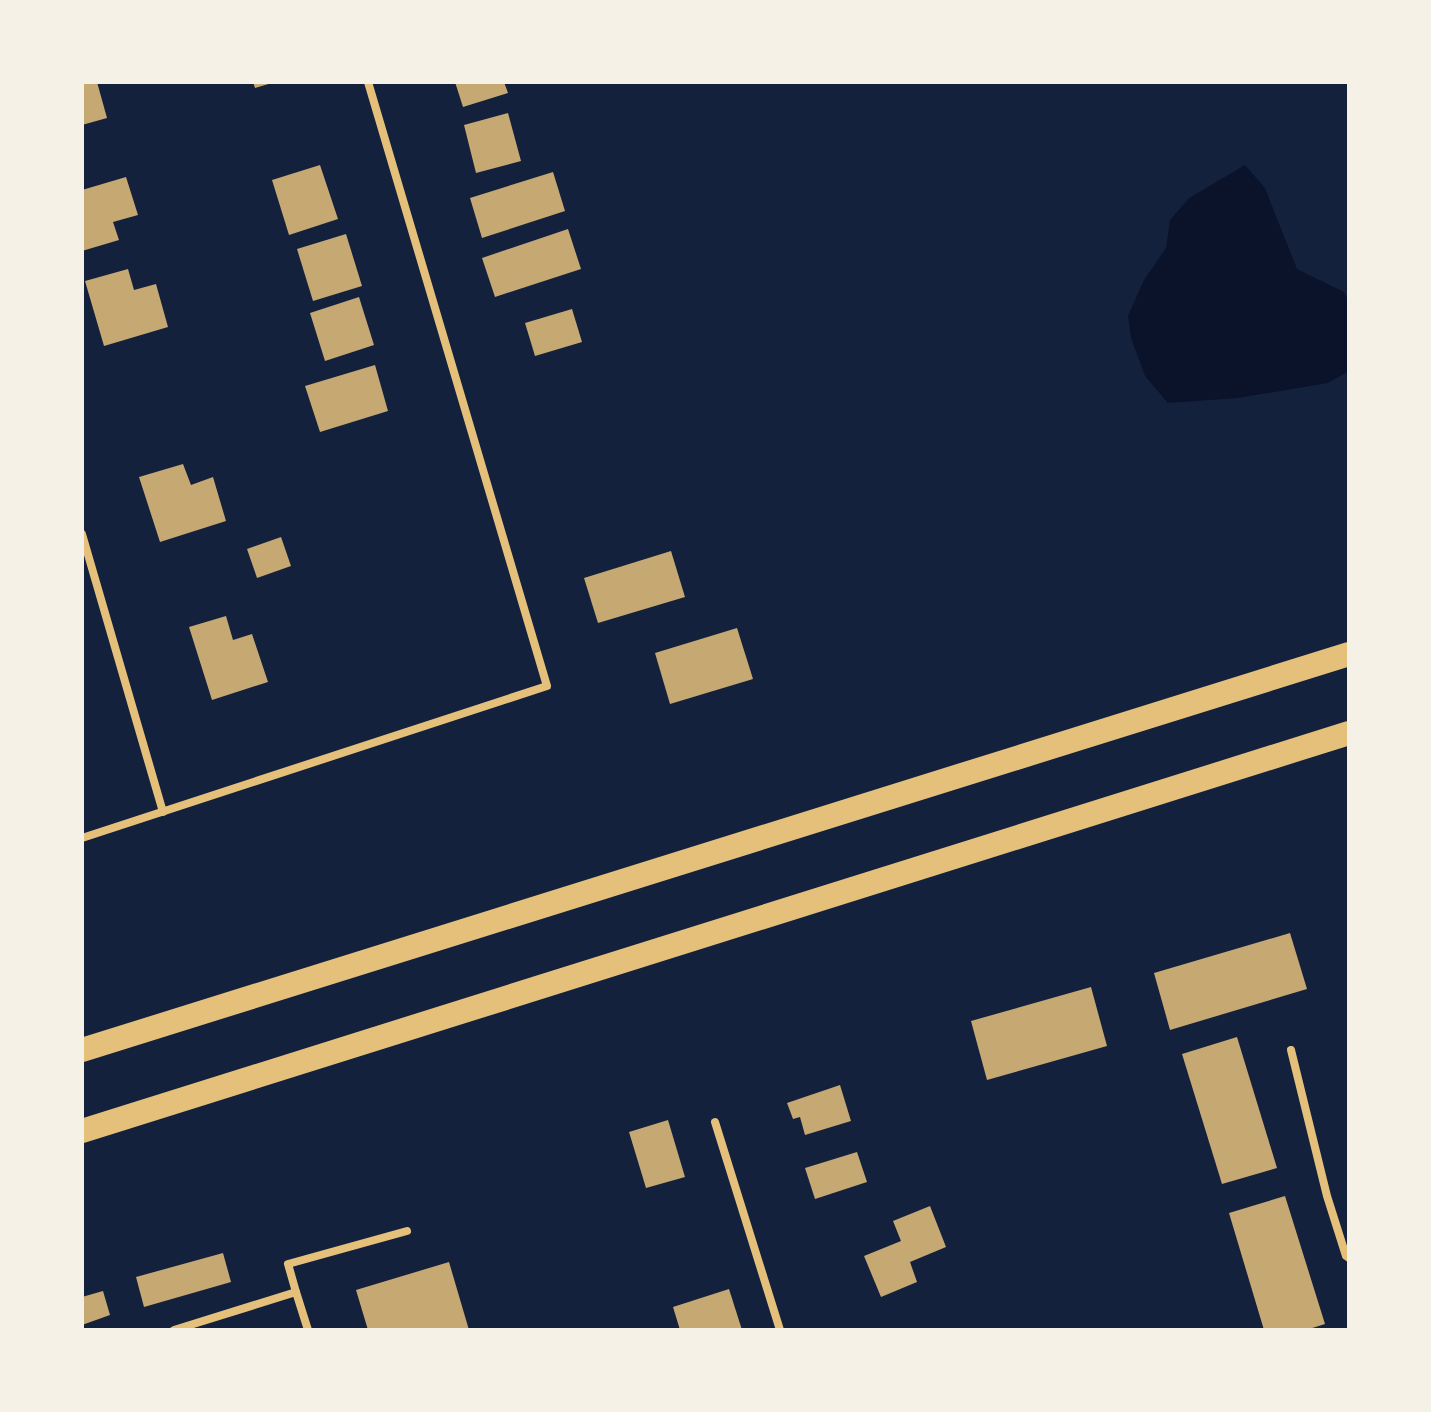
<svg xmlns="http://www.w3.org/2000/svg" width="1431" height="1412" viewBox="0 0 1431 1412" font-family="Cabin,sans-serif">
	<rect width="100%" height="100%" fill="#14213d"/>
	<!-- water -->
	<path fill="#0b132b" d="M1245,165l20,23 32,81 47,23 5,11v68l-21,12 -90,15 -70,5 -23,-27 -14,-38 -3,-22 16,-36 22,-32 4,-28 19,-22z"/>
	<!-- building -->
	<g fill="#c6a872">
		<path d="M82,82h15l10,36 -25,7z"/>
		<path d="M253,82h19v1l-17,5z"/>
		<path d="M455,82h49l4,11 -45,14z"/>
		<path d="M508,113l13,48 -45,12 -12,-48z"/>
		<path d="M320,165l18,54 -49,16 -17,-55z"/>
		<path d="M553,172l12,39 -83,27 -12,-40z"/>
		<path d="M126,177l12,38 -25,7 6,18 -37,11v-61z"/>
		<path d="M568,229l13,40 -86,28 -13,-39z"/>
		<path d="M346,234l16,52 -49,15 -16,-52z"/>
		<path d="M128,269l6,21 22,-6 12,43 -64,19 -19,-65z"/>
		<path d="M359,297l15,48 -49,16 -15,-48z"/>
		<path d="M572,309l10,33 -47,14 -10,-33z"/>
		<path d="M375,365l13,46 -68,21 -15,-46z"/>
		<path d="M183,464l8,21 22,-8 13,44 -66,21 -21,-65z"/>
		<path d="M281,537l10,29 -34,12 -10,-29z"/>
		<path d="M671,551l14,46 -87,26 -14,-45z"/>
		<path d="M226,616l7,24 19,-6 16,48 -56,18 -23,-73z"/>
		<path d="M737,628l16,51 -83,25 -15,-51z"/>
		<path d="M1290,933l17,56 -137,41 -16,-57z"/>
		<path d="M1091,987l16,59 -120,34 -16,-59z"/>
		<path d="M1237,1037l40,131 -55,16 -40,-130z"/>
		<path d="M840,1085l11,36 -46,14 -5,-18 -7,2 -6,-16z"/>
		<path d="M668,1120l17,57 -39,11 -17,-56z"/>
		<path d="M857,1152l10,30 -52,17 -10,-31z"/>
		<path d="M1285,1196l40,128 -19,6h-42l-35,-117z"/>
		<path d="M930,1206l16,41 -36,15 7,20 -36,15 -17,-41 37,-15 -8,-20z"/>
		<path d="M223,1253l8,29 -87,25 -8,-30z"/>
		<path d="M449,1262l20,68h-101l-12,-40z"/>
		<path d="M729,1289l13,41h-62l-7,-23z"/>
		<path d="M103,1291l7,24 -28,10v-28z"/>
	</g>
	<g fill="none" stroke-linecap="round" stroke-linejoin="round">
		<!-- minor -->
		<g stroke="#e5c07b" stroke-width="8">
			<path d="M82,534l81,278"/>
			<path d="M82,838l465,-152 -179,-604"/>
			<path d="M1291,1050l36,146 19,60 3,2"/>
			<path d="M715,1122l65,208"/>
			<path d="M296,1292l-8,-28 119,-33"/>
			<path d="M174,1330l122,-38 12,38"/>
		</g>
		<!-- motorway -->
		<g stroke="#e5c07b" stroke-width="24">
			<path d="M82,1050l1267,-396"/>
			<path d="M82,1131l1267,-398"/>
		</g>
	</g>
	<!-- border -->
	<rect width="1431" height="1412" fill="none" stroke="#f6f1e7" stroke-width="168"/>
</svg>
